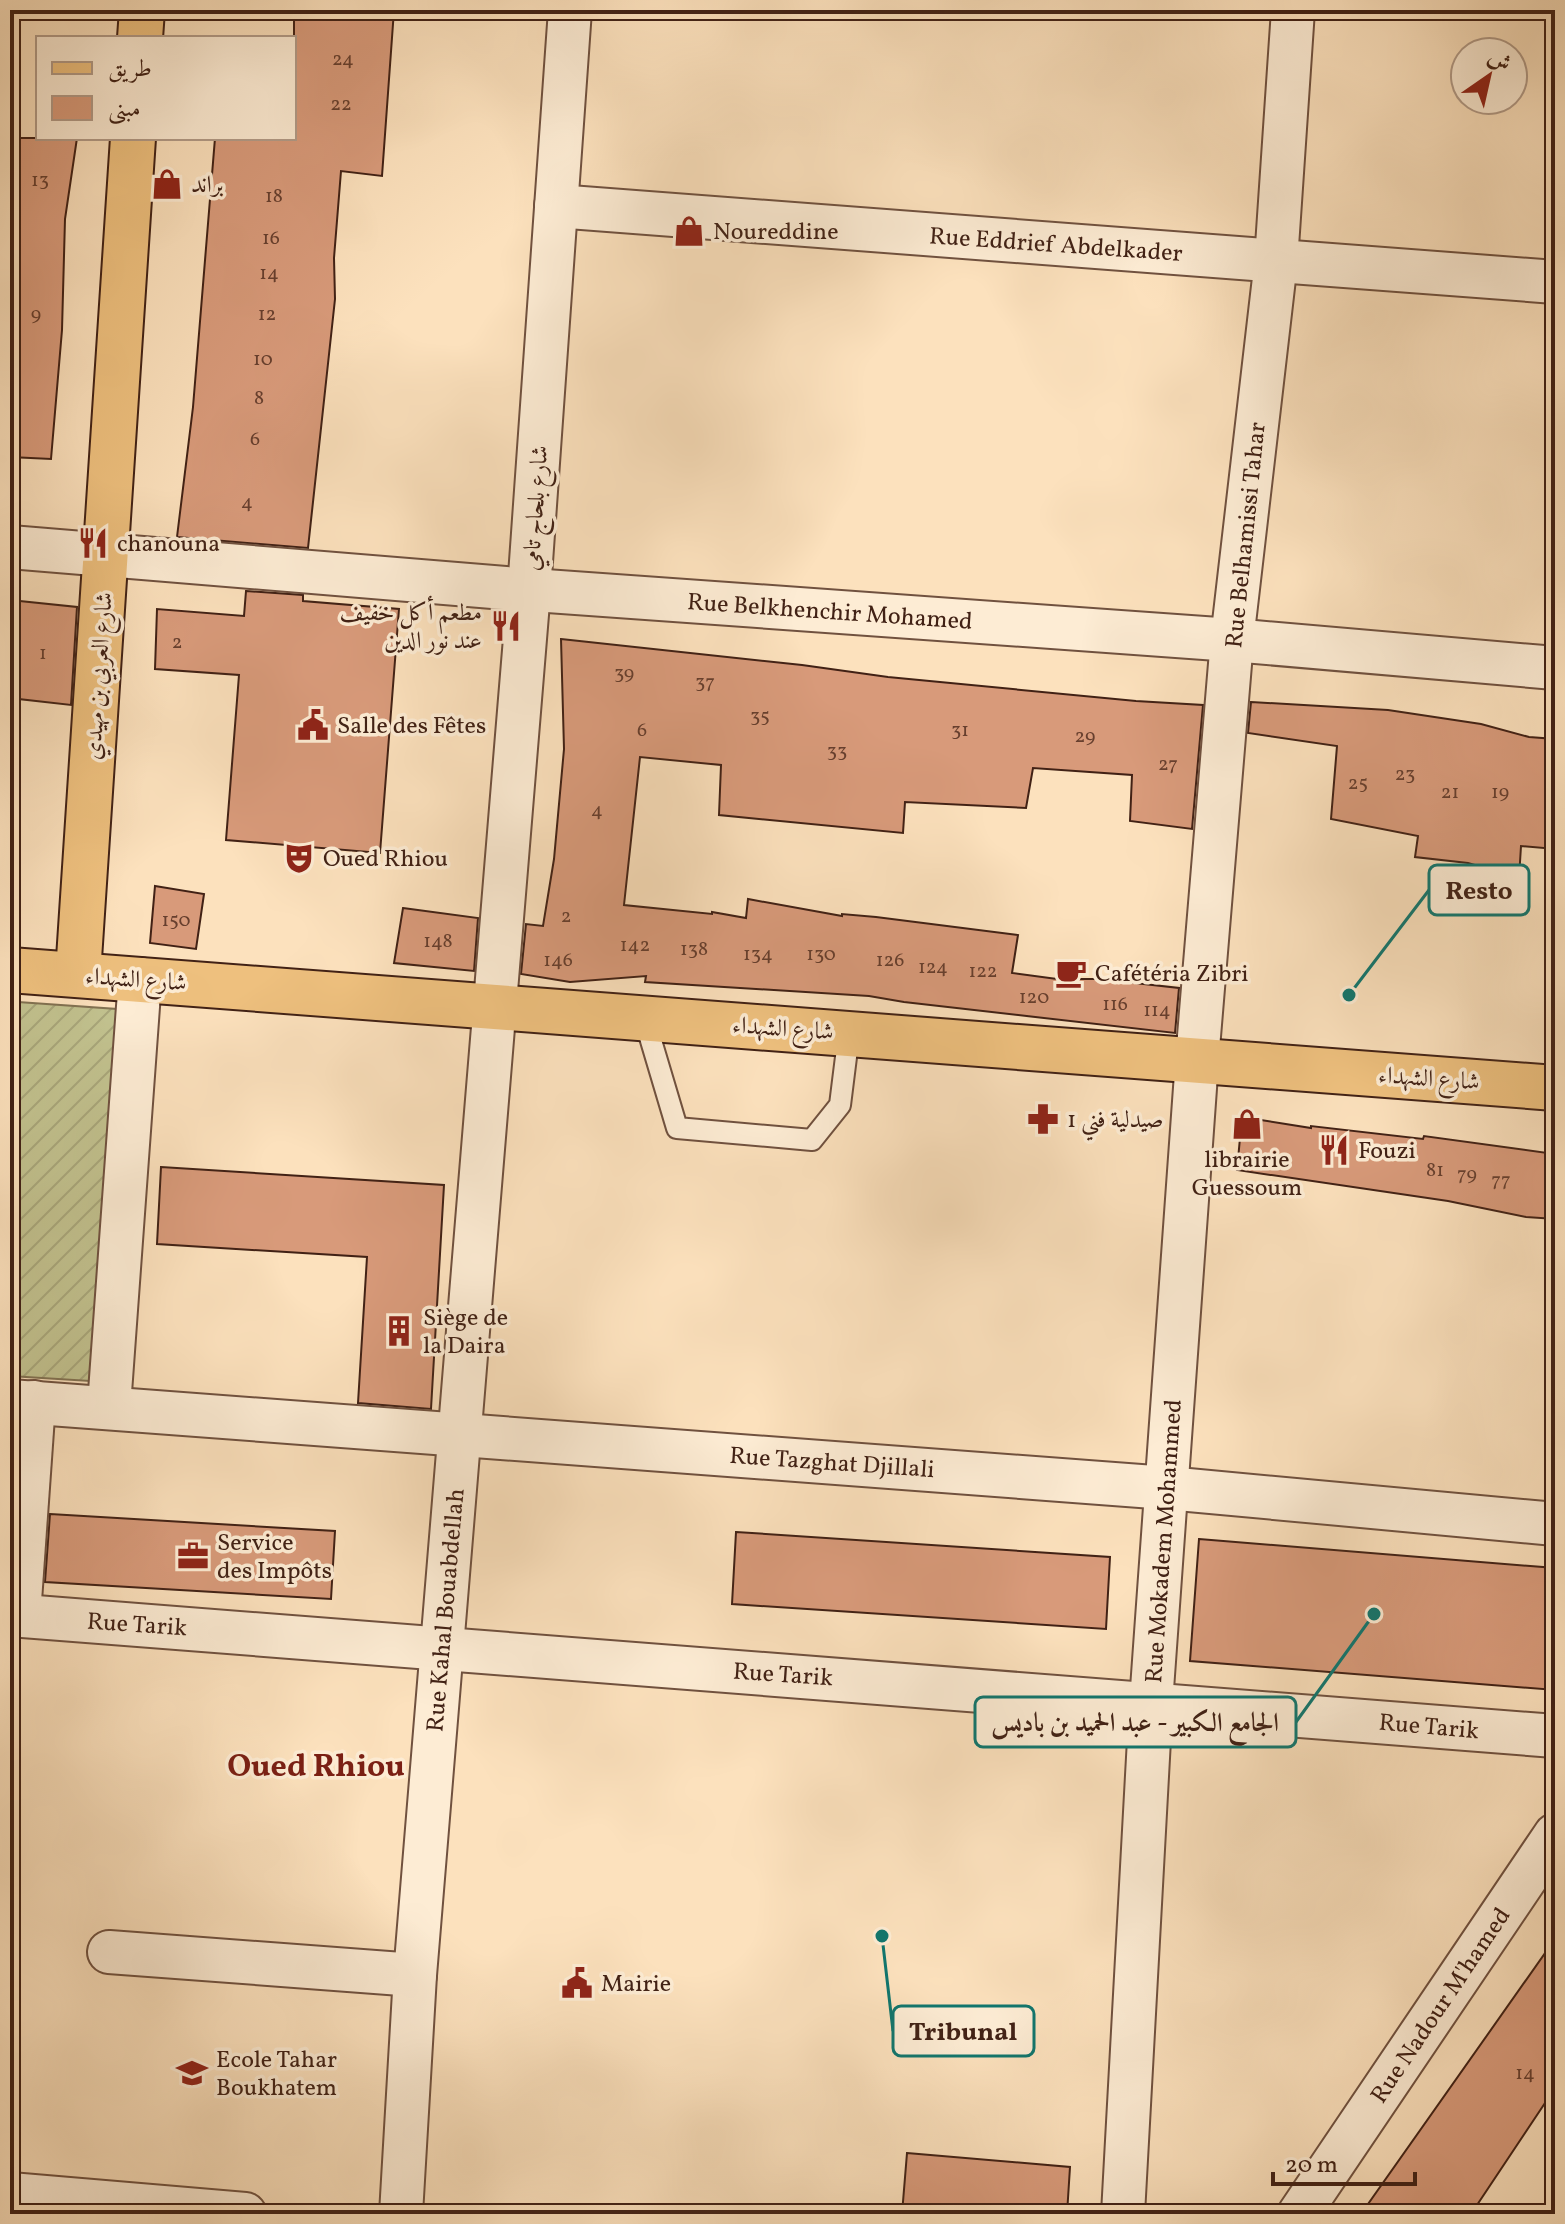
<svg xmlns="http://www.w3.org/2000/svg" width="1565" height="2224" viewBox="0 0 1565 2224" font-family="Vollkorn,Amiri,serif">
	<defs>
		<pattern id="garden-furrows" width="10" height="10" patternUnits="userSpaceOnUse" patternTransform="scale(2)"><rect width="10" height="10" fill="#c2c28f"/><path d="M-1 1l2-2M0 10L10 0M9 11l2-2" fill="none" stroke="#a8a67a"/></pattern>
	</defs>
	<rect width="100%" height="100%" fill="#fce1bd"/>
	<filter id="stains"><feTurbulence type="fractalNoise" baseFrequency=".0025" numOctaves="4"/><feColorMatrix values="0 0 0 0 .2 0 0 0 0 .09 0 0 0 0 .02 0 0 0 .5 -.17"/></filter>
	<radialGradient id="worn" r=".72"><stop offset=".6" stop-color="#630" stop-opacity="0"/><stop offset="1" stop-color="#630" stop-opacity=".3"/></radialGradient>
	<!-- garden -->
	<path fill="url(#garden-furrows)" stroke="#827252" stroke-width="2" d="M18,1002l99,7 -27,372 -80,-5v-254z"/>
	<!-- building -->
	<g fill="#d89a7a" stroke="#412115" stroke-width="2">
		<path d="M294,10h100l-12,166 -41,-5 -7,87 1,41 -27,249 -131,-11 16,-130 22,-269h79z"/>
		<path d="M10,138h67l-12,81 -3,111 -11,129 -41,-2z"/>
		<path d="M246,591l57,4v6l96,8 -19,244 -154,-13 13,-165 -84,-6 2,-60 87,7z"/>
		<path d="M10,600l67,7 -6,98 -61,-7z"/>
		<path d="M561,639l241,26 86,12 248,24 67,4 -11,124 -62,-8 2,-46 -99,-7 -7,40 -121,-6 -2,31 -184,-18 2,-50 -81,-8 -16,148 88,9v-2l34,6 2,-19 94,17v-2l34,3 142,18 -6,38 45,6h42l80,9 -4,45 -271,-31 -35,-6 -224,-14 1,-6 -76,6 -49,-8 5,-50 17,2 11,-67 10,-110z"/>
		<path d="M1251,702l137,8 93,14 48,13 26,2v110l-34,-3 -2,32 -51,-15 -53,-6 3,-21 -87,-17 6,-73 -89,-13z"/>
		<path d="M155,886l49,8 -8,55 -46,-6z"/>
		<path d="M403,908l75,10 -4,53 -80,-8z"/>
		<path d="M1242,1117l69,11v-2l112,13 1,-3 131,18v65l-29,-2 -78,-16 -211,-31z"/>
		<path d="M161,1167l283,18 -13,224 -73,-6 9,-146 -210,-13z"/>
		<path d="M50,1514l285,17 -4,68 -286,-17z"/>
		<path d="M736,1532l374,25 -4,72 -374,-25z"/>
		<path d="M1199,1539l356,29v122l-365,-29z"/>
		<path d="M1555,1939v149l-84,126h-110z"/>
		<path d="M907,2153l163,14 -3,47h-165z"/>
	</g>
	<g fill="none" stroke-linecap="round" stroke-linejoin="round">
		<defs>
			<path id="service" d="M644,1017l33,111 135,12 28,-35 9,-72"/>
			<g id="minor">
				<path d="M556,206l999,76"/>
				<path d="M10,547l495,41 727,52 323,28"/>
				<path d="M10,1401l1157,87 388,36"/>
				<path d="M109,1406l31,-427"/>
				<path d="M10,1615l1545,121"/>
				<path d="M19,1615l15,-213"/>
				<path d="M109,1952l306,23"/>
				<path d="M10,2194l235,20"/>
				<path d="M401,2214l14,-239 114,-1385 41,-580"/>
				<path d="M1123,2214l28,-511 46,-643 35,-420 44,-379 17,-251"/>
				<path d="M1299,2214l256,-379"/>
			</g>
			<g id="primary">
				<path d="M140,38l2,-28"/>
				<path d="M10,970l1545,118"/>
				<path d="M78,974l55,-836"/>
			</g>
		</defs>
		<!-- service casing -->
		<use href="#service" stroke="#70513f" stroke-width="24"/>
		<!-- minor casing -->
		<use href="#minor" stroke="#70513f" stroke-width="46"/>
		<!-- primary casing -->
		<use href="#primary" stroke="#412115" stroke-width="48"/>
		<!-- service -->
		<use href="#service" stroke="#fdecd4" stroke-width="20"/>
		<!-- minor -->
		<use href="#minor" stroke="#fdecd4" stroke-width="42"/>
		<!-- primary -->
		<use href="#primary" stroke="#eec07e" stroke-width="44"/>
	</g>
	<!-- icons -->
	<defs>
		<symbol id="shop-bare" viewBox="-9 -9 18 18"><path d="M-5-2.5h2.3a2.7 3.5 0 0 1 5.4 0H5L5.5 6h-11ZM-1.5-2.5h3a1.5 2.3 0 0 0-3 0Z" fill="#8f2418" stroke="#fdecd4" stroke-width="2.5" paint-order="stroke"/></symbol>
		<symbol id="restaurant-bare" viewBox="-9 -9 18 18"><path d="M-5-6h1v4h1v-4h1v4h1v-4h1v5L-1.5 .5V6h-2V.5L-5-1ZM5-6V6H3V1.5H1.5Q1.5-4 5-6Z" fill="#8f2418" stroke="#fdecd4" stroke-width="2.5" paint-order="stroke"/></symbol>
		<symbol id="civic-bare" viewBox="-9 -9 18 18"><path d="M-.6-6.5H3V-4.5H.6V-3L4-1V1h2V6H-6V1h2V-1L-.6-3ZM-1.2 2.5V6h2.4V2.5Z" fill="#8f2418" stroke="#fdecd4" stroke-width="2.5" paint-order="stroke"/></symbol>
		<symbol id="theatre-bare" viewBox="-9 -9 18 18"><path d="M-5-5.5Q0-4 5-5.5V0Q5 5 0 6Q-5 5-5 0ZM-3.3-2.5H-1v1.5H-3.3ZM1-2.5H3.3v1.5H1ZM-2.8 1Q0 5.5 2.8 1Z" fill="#8f2418" stroke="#fdecd4" stroke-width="2.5" paint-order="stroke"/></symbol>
		<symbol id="cafe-bare" viewBox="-9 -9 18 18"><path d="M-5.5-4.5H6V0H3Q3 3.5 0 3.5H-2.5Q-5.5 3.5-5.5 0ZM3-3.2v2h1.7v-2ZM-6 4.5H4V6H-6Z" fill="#8f2418" stroke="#fdecd4" stroke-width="2.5" paint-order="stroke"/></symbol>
		<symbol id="pharmacy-bare" viewBox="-9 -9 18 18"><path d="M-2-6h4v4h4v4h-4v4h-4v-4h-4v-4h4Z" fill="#8f2418" stroke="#fdecd4" stroke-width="2.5" paint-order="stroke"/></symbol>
		<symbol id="building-bare" viewBox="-9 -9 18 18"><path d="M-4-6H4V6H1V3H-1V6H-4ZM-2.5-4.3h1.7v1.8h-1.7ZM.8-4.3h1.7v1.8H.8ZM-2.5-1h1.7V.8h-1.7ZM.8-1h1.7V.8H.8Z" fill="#8f2418" stroke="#fdecd4" stroke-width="2.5" paint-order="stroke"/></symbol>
		<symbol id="office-bare" viewBox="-9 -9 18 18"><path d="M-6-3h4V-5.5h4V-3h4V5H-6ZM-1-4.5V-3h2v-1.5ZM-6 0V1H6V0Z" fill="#8f2418" stroke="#fdecd4" stroke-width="2.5" paint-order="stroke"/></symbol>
		<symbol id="school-bare" viewBox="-9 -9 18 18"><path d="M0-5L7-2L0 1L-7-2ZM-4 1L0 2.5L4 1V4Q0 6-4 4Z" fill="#8f2418" stroke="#fdecd4" stroke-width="2.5" paint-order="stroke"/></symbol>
	</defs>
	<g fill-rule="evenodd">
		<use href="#shop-bare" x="145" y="162" width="44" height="44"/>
		<use href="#shop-bare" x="667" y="209" width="44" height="44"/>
		<use href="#restaurant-bare" x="71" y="521" width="44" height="44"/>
		<use href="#restaurant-bare" x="484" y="604" width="44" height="44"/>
		<use href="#civic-bare" x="291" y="703" width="44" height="44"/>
		<use href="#theatre-bare" x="277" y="836" width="44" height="44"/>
		<use href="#cafe-bare" x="1049" y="951" width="44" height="44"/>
		<use href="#pharmacy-bare" x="1021" y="1097" width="44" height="44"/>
		<use href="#shop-bare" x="1225" y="1102" width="44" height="44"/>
		<use href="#restaurant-bare" x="1312" y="1128" width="44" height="44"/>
		<use href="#building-bare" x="377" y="1309" width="44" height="44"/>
		<use href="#office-bare" x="171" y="1534" width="44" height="44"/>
		<use href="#civic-bare" x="555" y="1961" width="44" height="44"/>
		<use href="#school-bare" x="170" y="2051" width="44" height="44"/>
	</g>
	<g text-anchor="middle" stroke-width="7" stroke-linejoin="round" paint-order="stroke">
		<!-- number labels -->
		<g font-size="20" fill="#673f2e">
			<text x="343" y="65">24</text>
			<text x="341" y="110">22</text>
			<text x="40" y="186">13</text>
			<text x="274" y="202">18</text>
			<text x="271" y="244">16</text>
			<text x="269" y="279">14</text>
			<text x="36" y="320">9</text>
			<text x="267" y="320">12</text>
			<text x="263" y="365">10</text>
			<text x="259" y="404">8</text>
			<text x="255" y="445">6</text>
			<text x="247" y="508">4</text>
			<text x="177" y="648">2</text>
			<text x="43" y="659">1</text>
			<text x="624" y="679">39</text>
			<text x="705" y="688">37</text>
			<text x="760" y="722">35</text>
			<text x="642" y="736">6</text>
			<text x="960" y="736">31</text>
			<text x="1085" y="742">29</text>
			<text x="837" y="757">33</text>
			<text x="1168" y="770">27</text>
			<text x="1405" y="780">23</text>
			<text x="1358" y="789">25</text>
			<text x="1450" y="798">21</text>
			<text x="1500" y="798">19</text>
			<text x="597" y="816">4</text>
			<text x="566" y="922">2</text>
			<text x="176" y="926">150</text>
			<text x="438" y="947">148</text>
			<text x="635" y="951">142</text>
			<text x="694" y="955">138</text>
			<text x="758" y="960">134</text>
			<text x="821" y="960">130</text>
			<text x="558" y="966">146</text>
			<text x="890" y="966">126</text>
			<text x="933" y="973">124</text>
			<text x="983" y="977">122</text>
			<text x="1034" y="1003">120</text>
			<text x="1115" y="1010">116</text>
			<text x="1157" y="1016">114</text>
			<text x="1435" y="1176">81</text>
			<text x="1467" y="1180">79</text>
			<text x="1501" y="1186">77</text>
			<text x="1525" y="2079">14</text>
		</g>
		<!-- poi labels -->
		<g font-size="24" fill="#412115" stroke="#fdecd4" text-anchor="start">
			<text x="191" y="192">براند</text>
			<text x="713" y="239">Noureddine</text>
			<text x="117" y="551">chanouna</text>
			<text x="482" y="620" text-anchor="end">مطعم أكل خفيف<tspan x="482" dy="28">عند نور الدين</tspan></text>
			<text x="337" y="733">Salle des Fêtes</text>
			<text x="323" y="866">Oued Rhiou</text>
			<text x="1095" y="981">Cafétéria Zibri</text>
			<text x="1067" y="1127">صيدلية فني 1</text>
			<text x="1358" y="1158">Fouzi</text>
			<text x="1247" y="1167" text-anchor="middle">librairie<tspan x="1247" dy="28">Guessoum</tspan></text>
			<text x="423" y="1325">Siège de<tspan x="423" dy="28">la Daira</tspan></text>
			<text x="217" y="1550">Service<tspan x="217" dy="28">des Impôts</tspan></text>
			<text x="601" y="1991">Mairie</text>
			<text x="216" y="2067">Ecole Tahar<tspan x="216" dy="28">Boukhatem</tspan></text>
		</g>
		<!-- street labels -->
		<g font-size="24" fill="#412115" stroke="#fdecd4">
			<text transform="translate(1056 244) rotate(4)" y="8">Rue Eddrief Abdelkader</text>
			<text transform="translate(535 508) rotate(-86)" y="8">شارع بلحاج تامي</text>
			<text transform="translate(1245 535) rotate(-84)" y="8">Rue Belhamissi Tahar</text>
			<text transform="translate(830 611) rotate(4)" y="8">Rue Belkhenchir Mohamed</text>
			<text transform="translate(98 676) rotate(-86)" y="8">شارع العربي بن مهيدي</text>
			<text transform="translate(136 979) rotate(4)" y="8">شارع الشهداء</text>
			<text transform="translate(783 1028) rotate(4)" y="8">شارع الشهداء</text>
			<text transform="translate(1429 1078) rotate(4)" y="8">شارع الشهداء</text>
			<text transform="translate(832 1462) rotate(4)" y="8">Rue Tazghat Djillali</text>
			<text transform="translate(1163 1541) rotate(-86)" y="8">Rue Mokadem Mohammed</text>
			<text transform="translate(445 1610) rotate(-85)" y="8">Rue Kahal Bouabdellah</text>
			<text transform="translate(137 1624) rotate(4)" y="8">Rue Tarik</text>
			<text transform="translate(783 1674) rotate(4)" y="8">Rue Tarik</text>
			<text transform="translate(1429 1726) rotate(5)" y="8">Rue Tarik</text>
			<text transform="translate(1440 2005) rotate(-56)" y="8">Rue Nadour M'hamed</text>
		</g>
		<!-- district labels -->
		<g font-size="32" font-weight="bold" fill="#7a1f14" stroke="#fdecd4">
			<text x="316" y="1776">Oued Rhiou</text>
		</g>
	</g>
	<!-- callouts -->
	<path fill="none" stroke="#0f766e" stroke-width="3" d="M1349 995L1429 890M1374 1614L1296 1722M882 1936L893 2031"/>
	<g fill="#0f766e" stroke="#fdecd4" stroke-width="3">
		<circle cx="1349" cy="995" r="8"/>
		<circle cx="1374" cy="1614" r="8"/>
		<circle cx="882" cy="1936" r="8"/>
	</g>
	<g fill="#fdecd4" stroke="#0f766e" stroke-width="3">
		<rect x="1429" y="865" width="100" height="50" rx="8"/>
		<rect x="975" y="1697" width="321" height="50" rx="8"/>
		<rect x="893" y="2006" width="141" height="50" rx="8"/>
	</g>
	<g font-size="26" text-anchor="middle" font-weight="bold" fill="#412115">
		<text x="1479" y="899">Resto</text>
		<text x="1135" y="1731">الجامع الكبير - عبد الحميد بن باديس</text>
		<text x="963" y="2040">Tribunal</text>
	</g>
	<!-- margin -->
	<rect width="1565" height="2224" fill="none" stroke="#fce1bd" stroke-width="40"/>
	<rect x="12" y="12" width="1541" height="2200" fill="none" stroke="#412115" stroke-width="4"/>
	<rect x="20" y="20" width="1525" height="2184" fill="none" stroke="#412115" stroke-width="2"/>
	<!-- legend -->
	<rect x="36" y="36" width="260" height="104" fill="#fdecd4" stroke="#b29b88" stroke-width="2"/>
	<rect x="52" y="62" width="40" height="12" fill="#eec07e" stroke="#b29b88" stroke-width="2"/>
	<text x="108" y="76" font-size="24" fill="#412115">طريق</text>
	<rect x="52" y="96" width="40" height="24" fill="#d89a7a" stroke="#b29b88" stroke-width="2"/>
	<text x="108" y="116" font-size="24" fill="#412115">مبنى</text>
	<!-- north arrow -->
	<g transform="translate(1489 76) rotate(34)"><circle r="38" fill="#fdecd4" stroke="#b29b88" stroke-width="2"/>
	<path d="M0-6L14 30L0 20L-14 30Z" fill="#8f2418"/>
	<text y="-12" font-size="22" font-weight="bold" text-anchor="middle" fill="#412115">ش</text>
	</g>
	<!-- scale -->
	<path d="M1273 2172v12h142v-12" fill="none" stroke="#412115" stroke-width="4"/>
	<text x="1285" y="2172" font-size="24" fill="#412115" stroke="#fdecd4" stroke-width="6" paint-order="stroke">20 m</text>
	<rect width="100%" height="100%" filter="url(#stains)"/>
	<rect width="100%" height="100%" fill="url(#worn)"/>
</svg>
